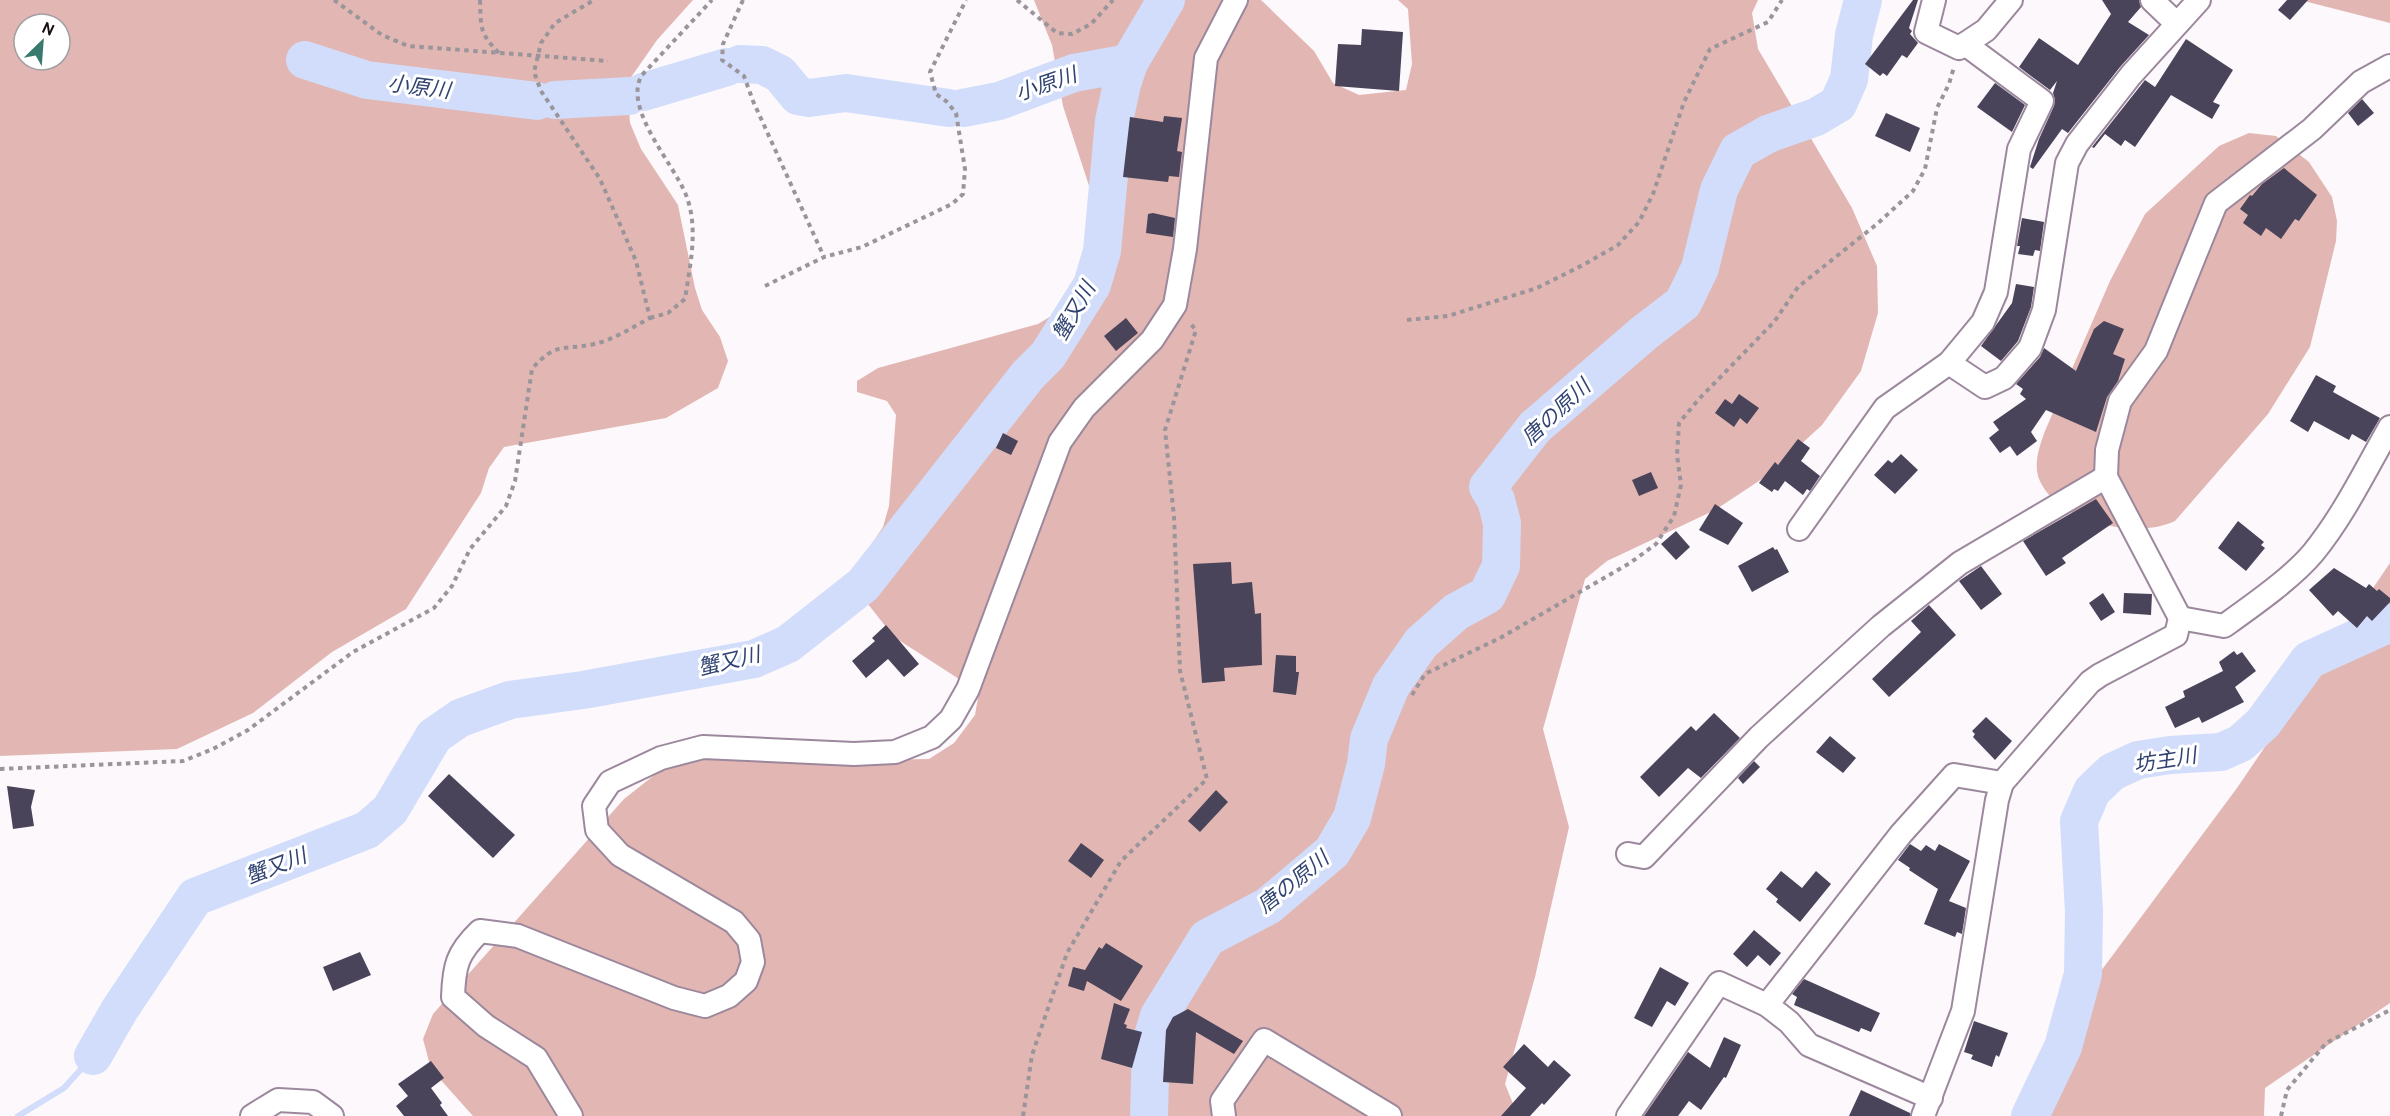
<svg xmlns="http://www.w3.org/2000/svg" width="2390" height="1116" viewBox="0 0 2390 1116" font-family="Cabin,'Noto Sans JP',sans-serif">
	<rect width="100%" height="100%" fill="#fcf8fc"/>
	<!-- forest -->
	<g fill="#e2b6b2" fill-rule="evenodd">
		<path d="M0,0h693l-36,40 -30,43 3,40 11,26 37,56 17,83 7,22 18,27 8,24 -10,27 -52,30 -162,29 -15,21 -8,25 -75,116 -74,43 -79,61 -76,36 -177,7zM24,24h36v36h-36z"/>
		<path d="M1034,0h227l53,51 19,32 26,12 47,-5 6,-26 -4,-55 -10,-9h360l-6,13 6,36 94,159 25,58 1,47 -17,58 -39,54 -57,52 -50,33 -108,51 -22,18 -42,150 26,98 -34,150 -30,107 13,32h-1045l-42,-47 -8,-30 10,-25 191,-215 38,-30 28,-12 180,3 59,-1 25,-16 21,-28 4,-23 -85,-55 -42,-53 3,-15 28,-42 6,-21 7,-91 -9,-14 -30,-9v-11l21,-13 160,-44 41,-25 8,-14 5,-90 -29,-89 -11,-61z"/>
		<path d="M2300,0h90v23z"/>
		<path d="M2249,133l27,3 33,26 23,35 5,24 -1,20 -26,106 -42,67 -93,107c-39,19 -122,1 -137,-45 -4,-15 2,-31 7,-45l65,-150 35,-67 74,-68z"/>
		<path d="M2390,563v440l-125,85 -1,28h-230l2,-12 22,-57 40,-72 139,-187z"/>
	</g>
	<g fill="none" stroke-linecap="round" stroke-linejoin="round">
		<!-- stream -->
		<path stroke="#d1ddfa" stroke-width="6" d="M18,1116l46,-28 29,-32"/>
		<!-- river -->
		<g stroke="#d1ddfa" stroke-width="38">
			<path d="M305,60l62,20 170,21"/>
			<path d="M740,64l22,1 18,9 18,22 11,2 37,-5 103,15"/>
			<path d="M643,92l84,-25"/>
			<path d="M555,100l74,-4"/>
			<path d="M963,108l36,-7 75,-28 55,-10"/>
			<path d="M93,1056l27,-47 75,-112 172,-67 23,-20 44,-74 26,-18 50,-18 73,-10 171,-31 34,-15 75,-59 165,-210 20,-20 44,-70 10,-34 12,-130 8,-37 7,-21 37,-63"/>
			<path d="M1149,1116l2,-74 8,-26 48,-78 61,-32 64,-54 20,-34 14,-54 3,-25 22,-53 30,-43 35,-31 31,-17 14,-29 1,-43 -6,-23 -8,-13 47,-60 109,-94 39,-30 17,-35 19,-78 19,-39 30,-17 48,-17 22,-13 11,-25 5,-44 9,-35"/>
			<path d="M2030,1116l33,-69 20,-73 1,-62 -5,-91 13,-30 20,-19 26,-12 32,-5 51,-3 20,-9 22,-20 46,-63 81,-37"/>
		</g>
	</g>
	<!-- building -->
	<g fill="#49445a">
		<path d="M1913,0h5l-9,28 3,3 -2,3 8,9 -11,15 -5,-3 -15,21 -4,-3 -3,3 -15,-12z"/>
		<path d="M2102,0h37l2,7 -13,15 21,13 -29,32 -52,66 -6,-4 -29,40 -3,-2 9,-28 15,-33 1,-6 -2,-7 4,-12 -7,9 -31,-23 20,-29 39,27 33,-51z"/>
		<path d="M2287,0h21l-18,20 -12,-10z"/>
		<path d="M1362,29l41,3 -4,59 -64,-5 3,-42 23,1z"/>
		<path d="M2186,39l47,31 -20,32 7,3 -8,14 -41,-24 -36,52 -10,-7 -4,6 -16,-12 -11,14 -2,-1 53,-67 10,7z"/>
		<path d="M1995,83l30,22 -13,27 -35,-25z"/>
		<path d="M2362,99l12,14 -16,13 -10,-13z"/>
		<path d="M1886,113l34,15 -10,24 -35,-16z"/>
		<path d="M1164,116l18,2 -5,33 5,1 -3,25 -10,-1 -1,6 -45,-5 7,-60 33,5z"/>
		<path d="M2284,168l33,27 -18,26 -4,-2 -14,20 -15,-11 -5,8 -18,-13 5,-8 -8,-6 10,-14 2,1 10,-12z"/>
		<path d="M1153,213l22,5 -2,19 -27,-4 2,-19z"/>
		<path d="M2022,218l22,4 -4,29 -5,-1 -2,6 -15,-2 2,-8h-3z"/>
		<path d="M2016,284l18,3 -3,20 -13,34 -17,20 -20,-15 31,-43z"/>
		<path d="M1126,318l12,15 -22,18 -12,-15z"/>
		<path d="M2104,321l20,8 -11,25 12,5 -7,22 -11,16 -11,35 -50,-22 -15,22 6,9 -20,15 -7,-10 -10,7 -11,-15 10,-8 -6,-8 33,-23 -6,-5 3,-5 -7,-5 24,-27 4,-9 32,23 18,-42z"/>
		<path d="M2316,375l20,11 -3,6 47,26 -14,24 -14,-8 -3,6 -35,-19 -6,11 -18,-11z"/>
		<path d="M1739,394l20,14 -12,16 -7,-6 -6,9 -19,-14 10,-14 7,5z"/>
		<path d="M1003,433l15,8 -7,14 -15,-7z"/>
		<path d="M1798,439l12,9 -9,13 19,15 -10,15 -3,-2 -4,6 -18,-14 -7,10 -4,-2 -2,3 -13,-9 16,-21 3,3z"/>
		<path d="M1901,454l17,16 -23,24 -21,-19 14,-15 4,3z"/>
		<path d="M1651,472l7,16 -19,8 -7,-16z"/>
		<path d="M2096,499l17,24 -51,35 4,5 -20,13 -23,-35z"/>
		<path d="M1715,504l28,19 -15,22 -29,-15z"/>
		<path d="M2238,521l26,21 -3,3 4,3 -19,23 -28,-23z"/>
		<path d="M1676,531l14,16 -14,13 -15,-16z"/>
		<path d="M1773,547l2,3 2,-1 12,23 -37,20 -14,-26z"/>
		<path d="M1231,562l1,22 20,-2 3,32 6,-1 1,52 -38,3 1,13 -23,2 -9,-119z"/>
		<path d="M1981,566l21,28 -21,16 -22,-29z"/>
		<path d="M2334,568l32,20 3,-4 8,7 2,-2 11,9v4l-18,19 -5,-5 -10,12 -19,-17 -5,5 -24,-26z"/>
		<path d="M2103,593l12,19 -14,9 -12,-18z"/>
		<path d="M2124,593l28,1 -1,21 -28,-2z"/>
		<path d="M1929,605l27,30 -67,62 -17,-18 49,-47 -10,-11z"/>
		<path d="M886,625l33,39 -15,13 -16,-18 -22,19 -14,-17 23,-20 -3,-3z"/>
		<path d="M2234,651l3,4 5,-3 14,19 -21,16 9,15 -42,21 -3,-6 -24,11 -10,-21 20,-10 -2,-6 40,-20 -4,-9z"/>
		<path d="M1276,655l20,1v16h3l-3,23 -23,-3z"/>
		<path d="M1714,713l26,25 -39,40 -13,-10 -29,29 -19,-20 51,-51 5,5z"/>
		<path d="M1986,717l26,24 -17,19 -22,-23 2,-3 -3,-3z"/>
		<path d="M1830,736l26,22 -13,15 -27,-21z"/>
		<path d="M1754,761l6,6 -17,17 -5,-6z"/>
		<path d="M449,774l66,61 -22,23 -65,-62z"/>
		<path d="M7,786l28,4 -4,17 3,19 -21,3z"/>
		<path d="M1216,790l12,12 -28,30 -12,-11z"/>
		<path d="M1081,843l23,17 -13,18 -23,-17z"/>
		<path d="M1910,844l11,7 5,-6 9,6 4,-7 31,17 -21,40 17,7 -4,26 -5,-2 -2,5 -31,-13 14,-35 -29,-19 1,-2 -12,-8z"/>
		<path d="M1781,871l21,17 14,-17 15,13 -31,38 -24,-20 2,-3 -12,-10z"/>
		<path d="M1754,930l27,23 -11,13 -12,-11 -11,12 -14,-13z"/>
		<path d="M1106,943l37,23 -22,35 -34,-20 -3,10 -16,-5 5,-19 12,3 14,-23 3,2z"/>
		<path d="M360,952l11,23 -38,16 -10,-24z"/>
		<path d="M1660,967l29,16 -14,23 -8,-5 -15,26 -18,-9z"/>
		<path d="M1804,979l76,34 -9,19 -10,-4 -2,4 -65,-27 3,-8 -5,-3z"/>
		<path d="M1114,1003l16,6 -6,15 3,1 -1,3 16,4 -10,36 -31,-9z"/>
		<path d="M1188,1009l55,32 -9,13 -38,-22 -3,52 -30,-2 3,-52 7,-13z"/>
		<path d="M1974,1021l34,12 -9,24 -3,-2 -4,12 -21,-8 2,-4 -9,-3z"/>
		<path d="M1724,1037l17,8 -15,33 -2,-1 -23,33 -12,-9 -11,15h-34l44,-64 22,16z"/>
		<path d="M1524,1044l24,23 6,-7 17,15 -27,30 -2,-2 -12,13h-29l25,-28 -23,-21z"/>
		<path d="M431,1061l13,17 -13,10 11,15 -2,2 8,11h-44l-8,-10 12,-10 -10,-12z"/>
		<path d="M1861,1090l49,23v3h-61z"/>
	</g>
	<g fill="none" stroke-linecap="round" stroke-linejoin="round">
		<defs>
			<g id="street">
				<path d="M1934,0l-8,32 33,16 27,-18 25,-30"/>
				<path d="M2152,0l25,24"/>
				<path d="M1949,363l36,24 19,-9 26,-30 14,-38 23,-147 10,-19 54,-69 68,-75"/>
				<path d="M1799,529l86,-121 64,-45 34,-41 13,-30 23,-143 23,-48 -77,-57"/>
				<path d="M2180,618l44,8c28,-20 68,-48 89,-73 31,-38 53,-84 77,-126"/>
				<path d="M1628,854l16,3 115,-120 122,-111 79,-63 146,-86"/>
				<path d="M1767,1005l134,-171 53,-59 48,8"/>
				<path d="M252,1116l26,-16 35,2 19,14"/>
				<path d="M571,1116l-35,-58 -50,-32 -33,-29c1,-31 4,-44 27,-66l38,5 156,62 31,8 24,-10 17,-15 7,-19 -4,-22 -15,-18 -114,-67 -23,-25 -3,-24 16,-24 51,-24 42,-11 151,7 41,-2 37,-15 19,-18 17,-30 92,-247 24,-34 68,-68 23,-35 10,-56 21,-191 30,-58"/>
				<path d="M1224,1116l-2,-15 42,-61 126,76"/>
				<path d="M1628,1116l91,-133 48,22 22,17 20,23 122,53"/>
				<path d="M1923,1116l40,-105 34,-211 5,-17 88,-101 10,-7 76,-40 4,-17 -74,-141 1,-27 13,-49 36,-50 60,-148 96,-74 49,-47 29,-16"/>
			</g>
		</defs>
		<!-- street casing -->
		<use href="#street" stroke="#9c889c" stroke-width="26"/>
		<!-- path -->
		<g stroke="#9a959a" stroke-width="4" stroke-dasharray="4.5 4.5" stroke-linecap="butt">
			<path d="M334,0l48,35 26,11 200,15"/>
			<path d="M480,0c1,27 -1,33 19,53"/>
			<path d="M743,0l-20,44 -1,16 22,16 9,25 71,156"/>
			<path d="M1017,0l40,33 15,1 19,-10 22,-24"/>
			<path d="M765,286l59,-29 38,-10 90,-43 11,-10 2,-25 -9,-56 -10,-12 -10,-7 -6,-22 36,-72"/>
			<path d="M650,318l18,-5 17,-14c5,-34 14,-71 1,-104 -12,-31 -64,-87 -44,-120l70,-75"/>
			<path d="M1407,320l41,-4 89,-28 48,-24 33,-19 21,-23 14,-28 31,-92 26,-53 58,-27 14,-22"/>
			<path d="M1412,695l13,-21 75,-36 130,-75 26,-19 18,-28 7,-31 -4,-30 2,-32 20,-24 75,-77 24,-35 79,-63 36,-33 12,-22 12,-61 12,-24 5,-17"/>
			<path d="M0,769l183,-8 30,-12 35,-19 105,-78 81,-44 18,-22 18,-37 36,-43 9,-25 17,-112c24,-28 31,-18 62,-25 19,-4 39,-17 56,-26l-14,-57 -36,-82 -59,-88 -7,-19 7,-29 14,-20 39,-23"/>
			<path d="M1023,1116l9,-61 35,-102 54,-92 86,-82 -27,-108 -6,-154 -9,-87 31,-100 -7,-8"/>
			<path d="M2281,1116l6,-26 39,-47 64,-33"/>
		</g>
		<!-- street -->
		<use href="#street" stroke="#fff" stroke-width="22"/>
	</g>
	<g text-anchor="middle" stroke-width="6" stroke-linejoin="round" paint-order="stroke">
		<!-- water labels -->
		<g font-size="21" font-style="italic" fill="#304371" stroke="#fff">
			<text transform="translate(1046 84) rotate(-19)" y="7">小原川</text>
			<text transform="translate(419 87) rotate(7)" y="7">小原川</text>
			<text transform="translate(1074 311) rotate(-60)" y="7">蟹又川</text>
			<text transform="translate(1556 412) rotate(-43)" y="7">唐の原川</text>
			<text transform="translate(729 661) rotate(-13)" y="7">蟹又川</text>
			<text transform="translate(2165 760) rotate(-9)" y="7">坊主川</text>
			<text transform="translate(276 866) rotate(-21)" y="7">蟹又川</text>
			<text transform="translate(1293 882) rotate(-39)" y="7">唐の原川</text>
		</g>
	</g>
	<!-- north arrow -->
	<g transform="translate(42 42) rotate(25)"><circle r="28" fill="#ffffff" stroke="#a19fa1" stroke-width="1.5"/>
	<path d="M0-4.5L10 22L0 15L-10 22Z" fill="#387b6c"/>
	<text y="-9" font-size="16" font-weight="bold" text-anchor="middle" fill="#150e15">N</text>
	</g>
</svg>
